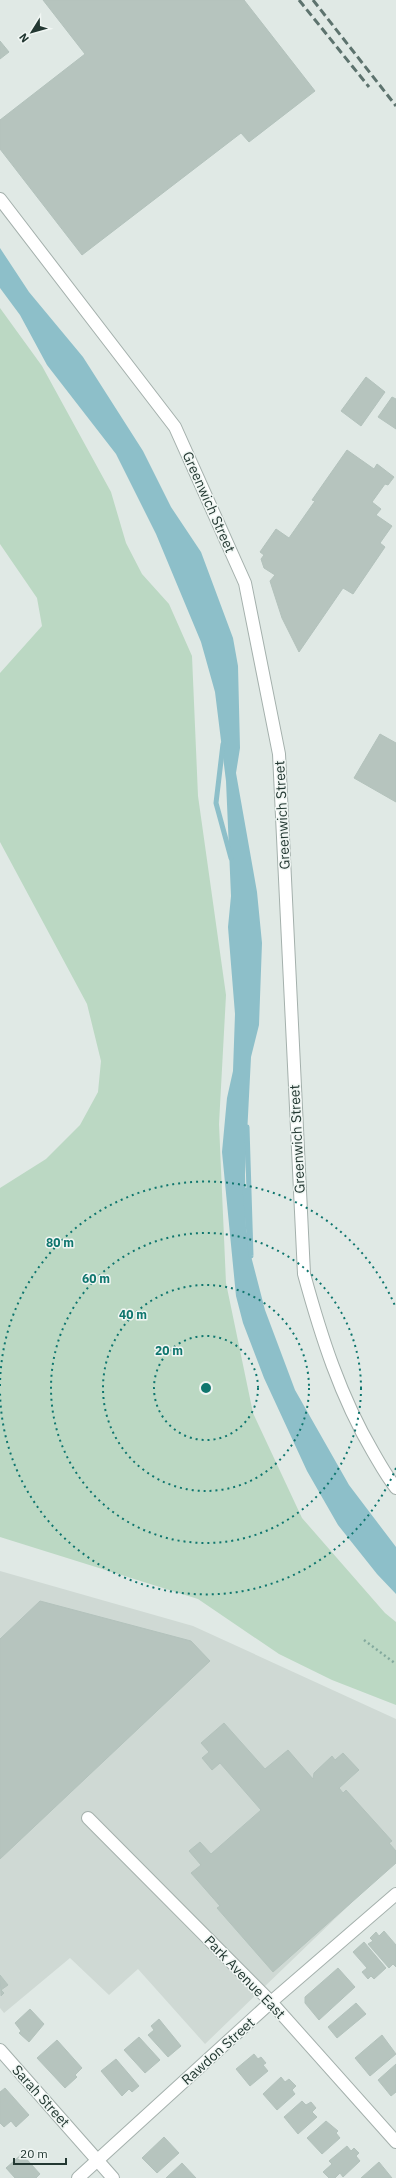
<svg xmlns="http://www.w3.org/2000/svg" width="396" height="2178" viewBox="0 0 396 2178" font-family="'IBM Plex Sans',sans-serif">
	<rect width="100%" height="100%" fill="#e0e9e5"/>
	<!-- built -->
	<path fill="#cfd9d4" d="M0,1571l193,55 203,93v141l-191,184 -67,-75 -29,26 -39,-37 -66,55 -4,-5z"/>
	<!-- green -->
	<path fill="#bbd8c3" d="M0,308l42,58 69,126 15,51 16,31 27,30 23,52 6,140 28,199 -7,129 7,159 27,130 49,105 83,95 11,9v83l-64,-25 -53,-26 -81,-55 -198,-62v-349l46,-29 34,-34 18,-33 3,-31 -14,-57 -87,-162v-169l42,-47 -5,-28 -37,-54z"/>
	<!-- water -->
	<path fill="#8dbfc9" d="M0,248l29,44 54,65 60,94 28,56 30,45 32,86 5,28 2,82 -4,25 21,119 5,51 -3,82 -8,32 -6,117 1,54 5,28 14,54 30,80 54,95 47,62v47l-19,-20 -39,-49 -31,-54 -43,-93 -21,-55 -7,-27 -14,-144 5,-54 6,-27 2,-57 -7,-87 3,-31 -5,-115 -11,-89 -14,-50 -45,-108 -40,-80 -69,-89 -27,-50 -20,-27z"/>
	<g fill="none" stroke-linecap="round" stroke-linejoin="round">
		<!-- stream -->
		<g stroke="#8dbfc9" stroke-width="5">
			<path d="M223,744l-7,59 15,55"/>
			<path d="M245,1190l6,66 -4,-129"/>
		</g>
	</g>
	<!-- building -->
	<g fill="#b6c4be" stroke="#b3c2bc">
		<path d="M43,0h201l71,91 -66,51 -8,-9 -159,122 -82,-106v-29l85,-66z"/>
		<path d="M0,41l9,11 -9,7z"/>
		<path d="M366,377l19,15 -24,34 -20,-15z"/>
		<path d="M392,397l4,2v30l-18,-12z"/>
		<path d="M347,450l27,19 3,-5 17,13 -6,8 -3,-1 -13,18 9,7 -5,6 16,11 -12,17 5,4 -32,47 -10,-6 -44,64 -17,-34 -12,-37 5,-6 -11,-7 -3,-9 3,-4 -4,-3 16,-23 13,9 26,-37 -3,-1z"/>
		<path d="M380,734l16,9v59l-42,-24z"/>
		<path d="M40,1601l151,40 19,20 -210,198v-220z"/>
		<path d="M224,1723l41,46 23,-19 25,29 1,-6 18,-17 3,4 8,-7 16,17 -20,18 4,5 3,-3 46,51 -3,2 7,8v12l-123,109 -56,-64 3,-2 -29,-33 10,-8 -12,-14 11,-9 11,12 50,-44 -41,-47 -8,7 -10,-12 7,-6 -8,-9z"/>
		<path d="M384,1931l12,14v22l-3,-3 -4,4 -21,-24 5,-3 -3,-3 6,-6 3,4z"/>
		<path d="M364,1942l22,26 -12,11 -3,-3 -3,3 -6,-7 5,-4 -14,-16z"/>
		<path d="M338,1968l17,19 -36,33 -14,-17v-6z"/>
		<path d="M0,1975l8,10 -7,5 3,3 -3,3z"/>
		<path d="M356,2003l10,11 -29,24 -9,-11z"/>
		<path d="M30,2009l14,15 -15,18 -10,-9 2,-2 -6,-8z"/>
		<path d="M159,2019l22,27 -13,11 -20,-22 6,-5 -3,-4z"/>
		<path d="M382,2035l14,19 -26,22 -15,-18z"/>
		<path d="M139,2037l21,23 -15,13 -21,-23z"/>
		<path d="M57,2040l25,28 -7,7 2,2 -12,11 -28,-30z"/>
		<path d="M254,2054l4,5 3,-2 5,6 -3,2 5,6 -18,15 -14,-17z"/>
		<path d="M116,2059l23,27 -7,6 -3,-3 -7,7 -21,-25z"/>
		<path d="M396,2064v28l-5,4 -13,-16z"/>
		<path d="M281,2077l4,5 4,-3 7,7 -4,4 3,4 -18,16 -14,-16z"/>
		<path d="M5,2088l24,27 -13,12 -5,-6 -7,6 -4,-4v-31z"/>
		<path d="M302,2101l4,4 5,-3 5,6 -4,4 5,5 -19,17 -14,-17z"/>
		<path d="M326,2121l12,10 -2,2 4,5 -18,16 -15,-16z"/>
		<path d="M164,2137l15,16 -22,20 -15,-15z"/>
		<path d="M347,2146l4,5 3,-3 5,5 -3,3 4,5 -17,16 -3,-4 -5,5h-6l-6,-6 9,-8 -3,-3z"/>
		<path d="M22,2154l18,20 -4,4h-21l-9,-10z"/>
		<path d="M379,2162l13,16h-31z"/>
		<path d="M182,2163l14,15h-30z"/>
	</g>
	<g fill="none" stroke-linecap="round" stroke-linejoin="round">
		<defs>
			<g id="minor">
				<path d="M0,199l175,228 70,156 34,171 25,520c17,62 36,122 69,178 7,12 14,25 23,36"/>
				<path d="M88,1818l183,184 125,140"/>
				<path d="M0,2050l113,128"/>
				<path d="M78,2178l193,-176 125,-108"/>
			</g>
		</defs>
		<!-- minor casing -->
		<use href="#minor" stroke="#a4b0ac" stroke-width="14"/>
		<!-- path -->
		<path stroke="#84aa9e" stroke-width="2.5" stroke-dasharray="2 3" stroke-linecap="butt" d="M364,1640l32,24"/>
		<!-- minor -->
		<use href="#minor" stroke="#fff" stroke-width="12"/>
		<!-- rail -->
		<g stroke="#5d736e" stroke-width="3" stroke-dasharray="8 4" stroke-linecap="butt">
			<path d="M299,0l70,87"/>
			<path d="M313,0l83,106"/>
		</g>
	</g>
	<!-- distance rings -->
	<g fill="none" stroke="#0f766e" stroke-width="2" stroke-dasharray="2 4">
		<circle cx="206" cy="1388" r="52"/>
		<circle cx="206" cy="1388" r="103"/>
		<circle cx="206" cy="1388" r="155"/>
		<path d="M396 1468A206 206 0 0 1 0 1390M0 1386A206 206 0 0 1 396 1308"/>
	</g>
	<g text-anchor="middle" stroke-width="3" stroke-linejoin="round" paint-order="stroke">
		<!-- street labels -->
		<g font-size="14" fill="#233832" stroke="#f0f6f3">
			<text transform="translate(209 502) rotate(66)" y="5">Greenwich Street</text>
			<text transform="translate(282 815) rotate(-93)" y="5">Greenwich Street</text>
			<text transform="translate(297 1139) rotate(-93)" y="5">Greenwich Street</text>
			<text transform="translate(245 1977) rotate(46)" y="5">Park Avenue East</text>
			<text transform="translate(218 2051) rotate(-42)" y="5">Rawdon Street</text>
			<text transform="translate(41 2096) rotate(48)" y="5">Sarah Street</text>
		</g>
	</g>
	<circle cx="206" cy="1388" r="6" fill="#0f766e" stroke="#f0f6f3" stroke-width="2"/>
	<g font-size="12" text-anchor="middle" font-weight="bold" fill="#0f766e" stroke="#f0f6f3" stroke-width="3" stroke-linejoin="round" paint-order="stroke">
		<text x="60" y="1247">80 m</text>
		<text x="96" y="1283">60 m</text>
		<text x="133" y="1319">40 m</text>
		<text x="169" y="1355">20 m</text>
	</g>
	<!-- north arrow -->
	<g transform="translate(32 32) rotate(233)" stroke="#f0f6f3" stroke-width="3" paint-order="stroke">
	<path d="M0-3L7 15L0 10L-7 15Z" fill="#233832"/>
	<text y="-6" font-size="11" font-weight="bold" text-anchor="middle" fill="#233832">N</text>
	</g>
	<!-- scale -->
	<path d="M14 2158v6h52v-6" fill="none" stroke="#233832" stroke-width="2"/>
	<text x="20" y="2158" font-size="12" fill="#233832" stroke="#f0f6f3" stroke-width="3" paint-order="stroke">20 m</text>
</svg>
